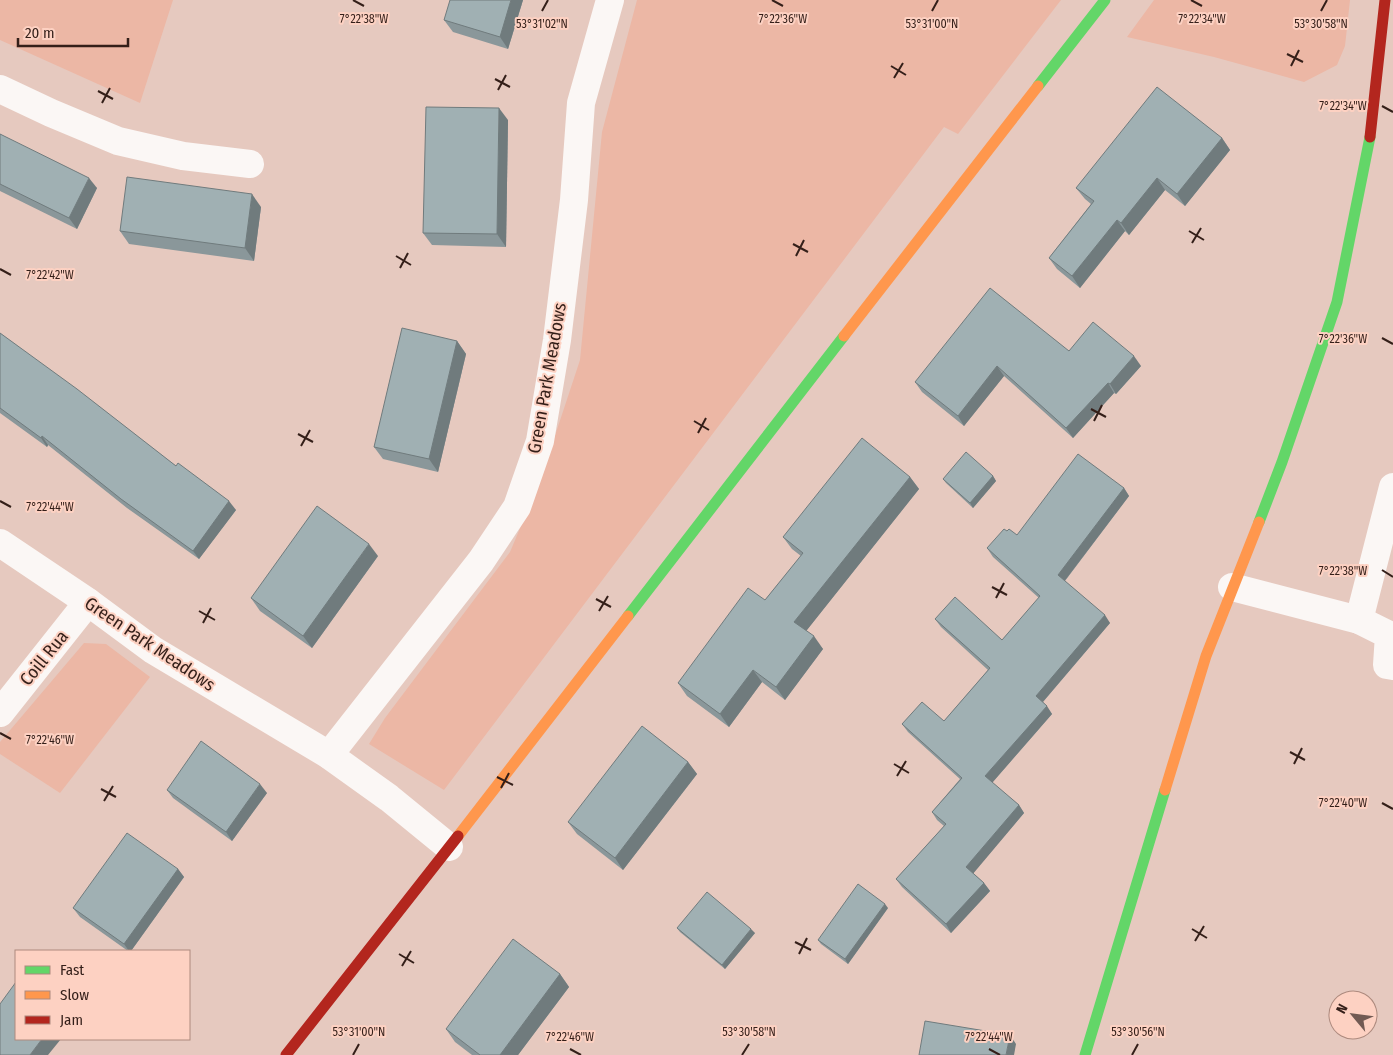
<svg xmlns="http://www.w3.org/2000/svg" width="1393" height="1055" viewBox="0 0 1393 1055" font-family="'Fira Sans Condensed',sans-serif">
	<rect width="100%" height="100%" fill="#e6c9bf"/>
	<!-- green -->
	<g fill="#ecb7a5">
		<path d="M0,0h173l-33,103 -140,-63z"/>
		<path d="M637,0h424l-103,134 -14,-7 -500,663 -75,-46 16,-26 125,-166 30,-71 40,-121 22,-228z"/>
		<path d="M1154,0h196l-5,46 -8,19 -33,17 -90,-25 -87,-20z"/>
		<path d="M84,643l22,1 44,33 -90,116 -60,-39v-12z"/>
	</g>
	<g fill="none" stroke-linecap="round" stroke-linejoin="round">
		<!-- street -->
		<g stroke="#fbf7f5" stroke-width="28">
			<path d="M0,89l51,24 67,28 65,15 67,8"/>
			<path d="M0,543l88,59 65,48 176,105 60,43 60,49"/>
			<path d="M1232,587l127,33 34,-133"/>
			<path d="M1359,620l30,15 -2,30 6,1"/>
			<path d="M0,713l88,-111"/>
			<path d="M329,755l152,-194 36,-54 23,-66 17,-101 17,-140 7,-97 29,-103"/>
		</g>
		<!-- fast -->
		<g stroke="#63d668" stroke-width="11">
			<path d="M1038,86l67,-86"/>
			<path d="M1259,522l23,-60 55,-160 33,-165"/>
			<path d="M628,616l216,-280"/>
			<path d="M1085,1055l80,-265"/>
		</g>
		<!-- slow -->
		<g stroke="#ff974d" stroke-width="11">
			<path d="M844,336l194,-250"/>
			<path d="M1165,790l41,-134 53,-134"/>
			<path d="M458,836l170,-220"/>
		</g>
		<!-- jam -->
		<g stroke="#b3261e" stroke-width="11">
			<path d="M1370,137l15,-137"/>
			<path d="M286,1055l172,-219"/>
		</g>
	</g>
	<!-- wall -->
	<g fill="#8a979a">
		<path d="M523,0l-15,49 -55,-17 -9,-12z"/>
		<path d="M508,120l-2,127 -74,-2 -9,-12z"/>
		<path d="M0,134l97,54 -20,41 -77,-38z"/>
		<path d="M1222,138l8,12 -45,56 -20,-16 -36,45 -4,-4 -45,57 -23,-19 -8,-11 42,-54 -6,-5 -9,-11z"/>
		<path d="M261,207l-7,54 -125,-17 -9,-13z"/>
		<path d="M0,333l176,133 60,44 -37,49 -72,-51 -79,-63 -1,2 -47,-34z"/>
		<path d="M457,341l9,13 -28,118 -55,-13 -9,-12z"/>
		<path d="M1069,351l72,15 -25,28 -2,-1 -41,45 -69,-62 -40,50 -42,-34 -7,-10z"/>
		<path d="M993,476l3,5 -23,27 -27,-25 -3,-4z"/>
		<path d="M910,477l9,12 -113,142 17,18 -38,51 -23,-18 -33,45 -42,-31 -9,-13 87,-83 36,-44 -9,-7 -9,-12z"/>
		<path d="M1124,488l5,8 -64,85 45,42 -67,79 9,12 -60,69 27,22 5,8 -51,60 11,10 6,8 -39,42 -49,-46 -6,-8 48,-53 -7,-6 -5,-8 28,-33 -52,-47 -6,-8 42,-3 44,-51 -47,-43 -6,-8 67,21 37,-42 -46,-41 -6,-9 20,-17 10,4z"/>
		<path d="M378,556l-66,92 -52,-37 -9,-13z"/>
		<path d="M688,762l9,12 -74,96 -46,-36 -9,-12z"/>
		<path d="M167,790l100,3 -35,48 -59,-43z"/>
		<path d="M178,869l6,8 -53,74h-3l-48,-34 -7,-9z"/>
		<path d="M888,908l-40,56 -27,-20 -3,-4z"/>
		<path d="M677,928l78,5 -30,36 -45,-37z"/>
		<path d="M560,974l9,13 -51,68h-46l-17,-13 -9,-13z"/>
	</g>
	<!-- shaded-wall -->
	<g fill="#707b7d">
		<path d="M511,0h12l-15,49 -8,-12z"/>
		<path d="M499,108l9,12 -2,127 -9,-13z"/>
		<path d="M1222,138l8,12 -45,56 -8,-12z"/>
		<path d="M89,178l8,10 -20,41 -8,-11z"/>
		<path d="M1157,178l8,12 -36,45 -8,-12z"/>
		<path d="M252,194l9,13 -7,54 -9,-13z"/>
		<path d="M1117,220l8,11 -45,57 -8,-12z"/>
		<path d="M457,341l9,13 -28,118 -9,-13z"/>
		<path d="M1134,356l7,10 -25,28 -6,-10z"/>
		<path d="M997,366l7,10 -40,50 -6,-10z"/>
		<path d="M1108,383l6,10 -41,45 -7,-10z"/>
		<path d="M42,436l6,9 -1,2 -6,-9z"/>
		<path d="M993,476l3,5 -23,27 -3,-5z"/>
		<path d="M910,477l9,12 -116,146 -9,-13z"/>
		<path d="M1124,488l5,8 -66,87 -5,-8z"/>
		<path d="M229,501l7,9 -37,49 -6,-8z"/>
		<path d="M369,544l9,12 -66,92 -9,-12z"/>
		<path d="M1105,615l5,8 -69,81 -5,-8z"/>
		<path d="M814,636l9,13 -38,51 -9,-13z"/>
		<path d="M753,670l9,12 -33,45 -9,-13z"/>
		<path d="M1047,706l5,8 -61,70 -6,-8z"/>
		<path d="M688,762l9,12 -74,96 -8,-12z"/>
		<path d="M260,784l7,9 -35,48 -6,-9z"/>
		<path d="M1019,805l5,8 -52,62 -6,-8z"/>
		<path d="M178,869l6,8 -53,74h-2l-5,-7z"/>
		<path d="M984,883l6,8 -39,42 -5,-9z"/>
		<path d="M885,904l3,4 -40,56 -3,-5z"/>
		<path d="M751,929l4,4 -30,36 -3,-4z"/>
		<path d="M560,974l9,13 -51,68h-18z"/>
		<path d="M1010,1035l6,9 -2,11h-8z"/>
		<path d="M42,1039h19l-13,16h-18z"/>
	</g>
	<!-- building -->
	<g fill="#a0b0b3" stroke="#707b7d">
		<path d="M450,0h61l-11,37 -56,-17z"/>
		<path d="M1157,87l65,51 -45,56 -20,-16 -36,45 -4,-3 -45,56 -23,-18 45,-57 -18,-13z"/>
		<path d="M426,107l73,1 -2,126 -74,-1z"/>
		<path d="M0,134l89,44 -20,40 -69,-34z"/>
		<path d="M127,177l125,17 -7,54 -125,-17z"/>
		<path d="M990,288l79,63 24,-29 41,34 -24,28 -2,-1 -42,45 -69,-62 -39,50 -43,-34z"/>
		<path d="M402,328l55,13 -28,118 -55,-12z"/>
		<path d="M0,333l77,56 99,77 2,-3 51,38 -36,50 -72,-52 -79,-63 -1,2 -41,-30z"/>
		<path d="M862,438l48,39 -116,145 20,14 -38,51 -23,-17 -33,44 -42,-31 70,-95 17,12 38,-47 -20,-16z"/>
		<path d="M966,452l27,24 -23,27 -27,-24z"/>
		<path d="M1078,454l46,34 -66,87 47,40 -69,81 11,10 -62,70 34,29 -53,62 18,16 -38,41 -50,-45 50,-55 -14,-12 30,-34 -60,-54 20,-22 22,19 46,-53 -55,-49 20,-22 47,43 38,-44 -53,-48 17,-19 3,2 2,-2 8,6z"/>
		<path d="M317,506l52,38 -66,92 -52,-38z"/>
		<path d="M642,726l46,36 -73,96 -47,-36z"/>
		<path d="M201,741l59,43 -34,48 -59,-42z"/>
		<path d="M127,833l51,36 -54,75 -51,-36z"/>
		<path d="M858,884l27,20 -40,55 -27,-19z"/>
		<path d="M707,892l44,37 -29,36 -45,-37z"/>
		<path d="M513,939l47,35 -60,81h-20l-34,-26z"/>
		<path d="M16,982v57h26l-12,16h-30v-51z"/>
		<path d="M925,1021l85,14 -4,20h-87z"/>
	</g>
	<!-- ticks -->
	<path fill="none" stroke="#341f19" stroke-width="2" d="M353,0l11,6M772,0l11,6M1191,0l11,6M542,11l6,-11M932,11l6,-11M1321,11l6,-11M1287,54l16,8M891,66l15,9M1291,66l8,-16M894,78l9,-15M495,79l15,8M498,90l8,-15M98,91l15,8M102,103l8,-15M1382,106l11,6M1189,231l15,9M1192,243l9,-15M793,244l15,8M396,256l15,9M796,256l8,-16M400,268l8,-15M0,269l11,6M1382,338l11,6M1091,409l15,8M694,421l15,9M1094,421l8,-16M698,433l8,-15M298,434l15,8M301,446l9,-16M0,501l11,6M1382,570l11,7M992,587l15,8M996,598l8,-15M596,599l15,8M199,611l16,9M599,611l9,-15M203,623l8,-15M0,733l11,6M1290,752l15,8M894,764l15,9M1294,764l8,-16M897,776l9,-15M497,777l16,8M501,788l8,-15M101,789l15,8M104,801l9,-15M1382,803l11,6M1192,929l15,9M1195,941l9,-15M795,942l16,8M399,954l15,9M799,954l8,-16M402,966l9,-15M570,1049l11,6M989,1049l11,6M353,1055l6,-11M742,1055l7,-11M1132,1055l6,-11"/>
	<g text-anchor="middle" stroke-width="4" stroke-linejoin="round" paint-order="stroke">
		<!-- street labels -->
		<g font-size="18" fill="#341f19" stroke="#fdd1c2">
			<text transform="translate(547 378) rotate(-80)" y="6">Green Park Meadows</text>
			<text transform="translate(150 644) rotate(34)" y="6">Green Park Meadows</text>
			<text transform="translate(44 658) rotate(-51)" y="6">Coill Rua</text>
		</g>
	</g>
	<g font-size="12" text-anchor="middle" fill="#341f19" stroke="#fdd1c2" stroke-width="4" stroke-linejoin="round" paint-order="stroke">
		<text x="364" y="23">7°22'38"W</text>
		<text x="783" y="23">7°22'36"W</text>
		<text x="1202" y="23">7°22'34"W</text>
		<text x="542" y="28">53°31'02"N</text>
		<text x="932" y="28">53°31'00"N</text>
		<text x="1321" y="28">53°30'58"N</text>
		<text x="1343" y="110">7°22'34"W</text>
		<text x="50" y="279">7°22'42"W</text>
		<text x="1343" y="343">7°22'36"W</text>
		<text x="50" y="511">7°22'44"W</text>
		<text x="1343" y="575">7°22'38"W</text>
		<text x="50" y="744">7°22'46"W</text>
		<text x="1343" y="807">7°22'40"W</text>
		<text x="359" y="1036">53°31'00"N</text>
		<text x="749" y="1036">53°30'58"N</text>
		<text x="1138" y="1036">53°30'56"N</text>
		<text x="570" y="1041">7°22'46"W</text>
		<text x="989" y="1041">7°22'44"W</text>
	</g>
	<!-- legend -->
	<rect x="15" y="950" width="175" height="90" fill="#fdd1c2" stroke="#ad8a7e"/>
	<rect x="25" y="966" width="25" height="8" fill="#63d668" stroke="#ad8a7e"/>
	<text x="60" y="975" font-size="15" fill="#341f19">Fast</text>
	<rect x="25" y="991" width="25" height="8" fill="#ff974d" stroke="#ad8a7e"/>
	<text x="60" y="1000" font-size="15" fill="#341f19">Slow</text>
	<rect x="25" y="1016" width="25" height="8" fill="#b3261e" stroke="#ad8a7e"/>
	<text x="60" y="1025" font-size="15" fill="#341f19">Jam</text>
	<!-- north arrow -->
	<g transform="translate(1353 1015) rotate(299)"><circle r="24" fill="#fdd1c2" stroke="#ad8a7e"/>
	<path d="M0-4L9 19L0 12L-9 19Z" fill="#725a53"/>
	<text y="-8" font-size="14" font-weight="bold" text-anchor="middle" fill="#341f19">N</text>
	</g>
	<!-- scale -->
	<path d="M18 38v8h110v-8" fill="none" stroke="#341f19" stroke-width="2.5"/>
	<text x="25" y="38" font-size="15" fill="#341f19" stroke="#fdd1c2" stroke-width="4" paint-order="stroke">20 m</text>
</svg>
